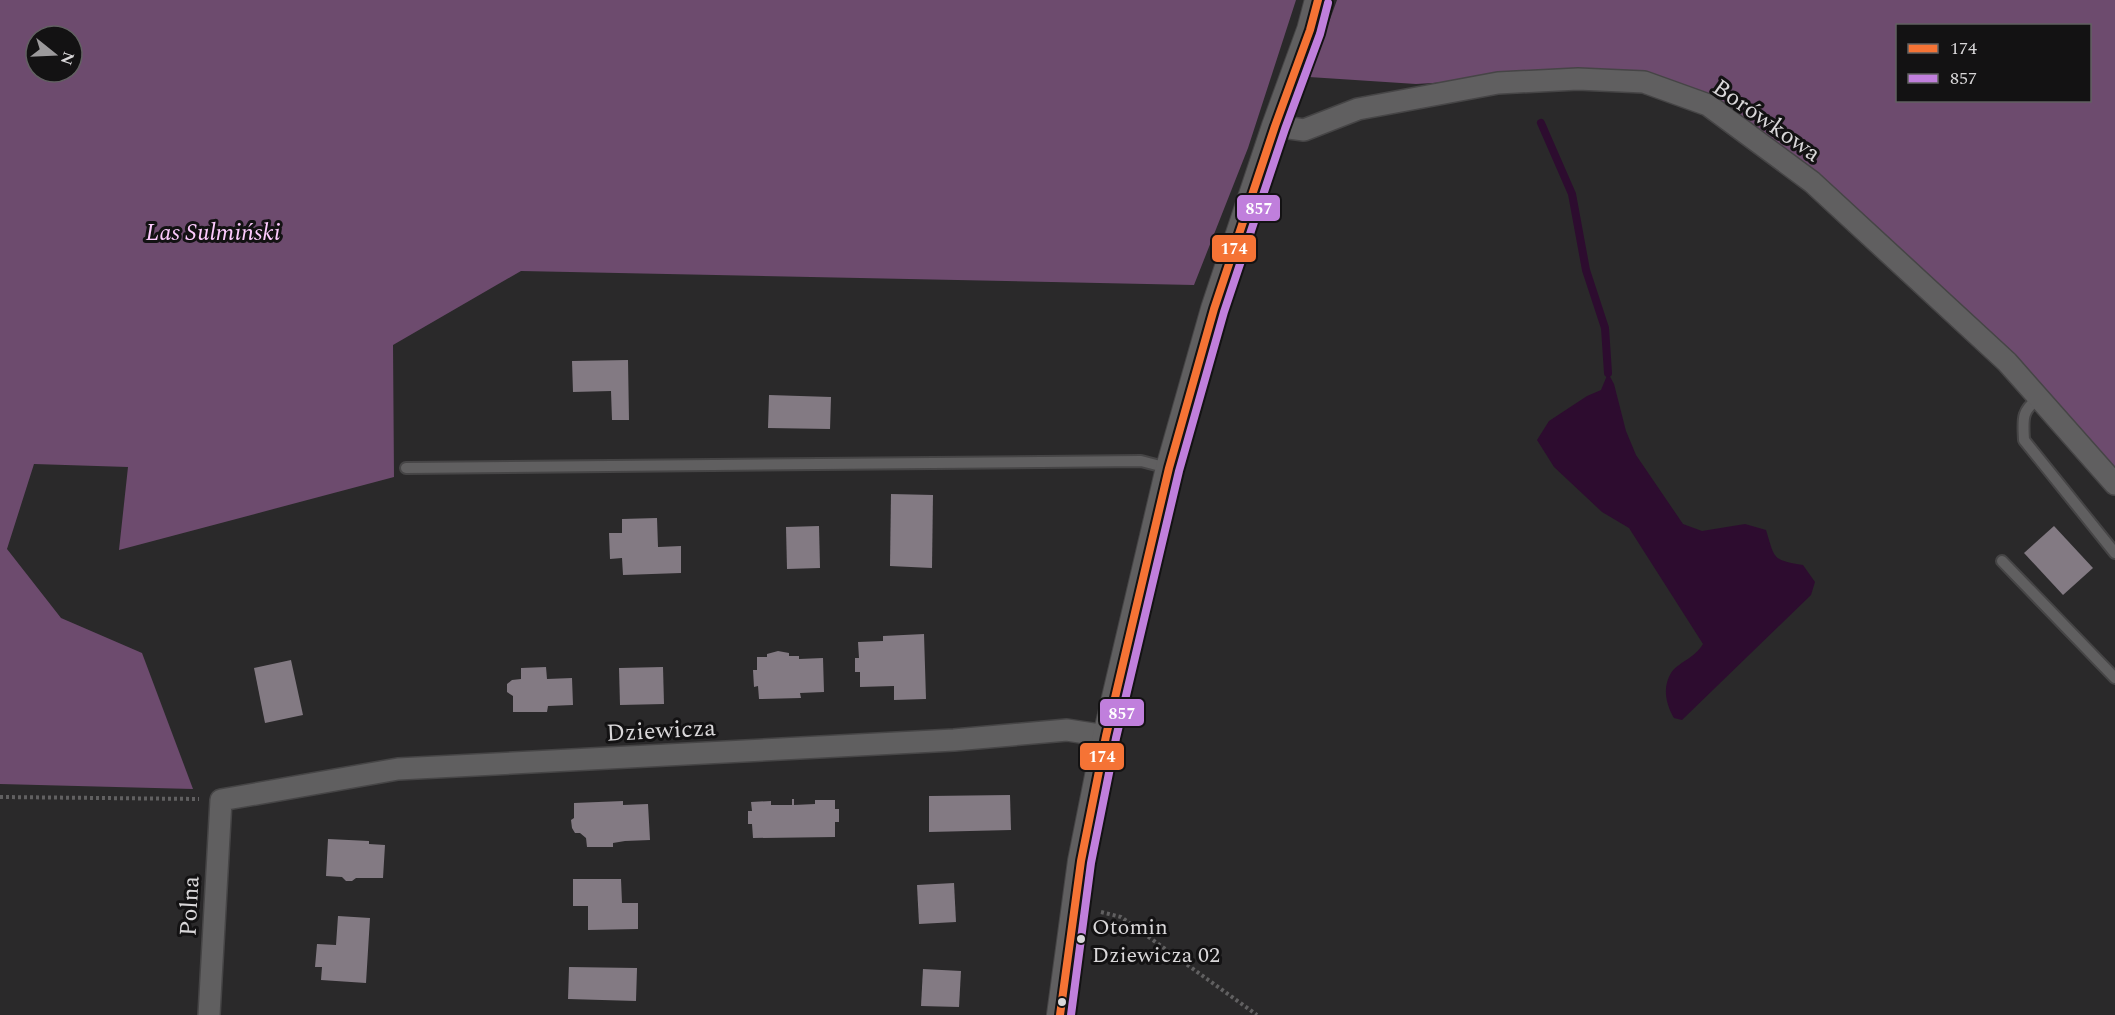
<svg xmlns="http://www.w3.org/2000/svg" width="2115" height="1015" viewBox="0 0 2115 1015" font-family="Spectral,serif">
	<rect width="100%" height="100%" fill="#2a292a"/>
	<!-- forest -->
	<g fill="#6d4b6e" fill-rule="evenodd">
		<path d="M0,0h1296l-48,148 -54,137 -673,-14 -128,74 1,132 -275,73 9,-83 -94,-3 -27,85 54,69 81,35 51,136 -193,-5zM36,36h36v36h-36z"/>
		<path d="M1337,0h778v472l-108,-124 -326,-263 -43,-14 -222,13 -107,-7zM1898,26h192v74h-192z"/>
	</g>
	<!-- water -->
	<path fill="#2d0c2f" d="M1608,373l6,11 12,47 10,24 47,69 19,7 43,-7 21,6c9,29 6,30 37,35l12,17 -4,13 -129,125 -8,-2c-8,-14 -12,-30 -3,-45 6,-10 24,-15 32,-29l-74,-116 -27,-16 -48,-45 -17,-27 12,-19 38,-25 14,-6z"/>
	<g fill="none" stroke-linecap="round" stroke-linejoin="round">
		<!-- stream -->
		<path stroke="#2d0c2f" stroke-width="8" d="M1541,123l31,71 14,76 19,58 3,45"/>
	</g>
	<!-- building -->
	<g fill="#837a83">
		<path d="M628,360l1,60h-17l-1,-29 -38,1 -1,-31z"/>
		<path d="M769,395l62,2 -1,32 -62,-1z"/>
		<path d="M891,494l42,1 -1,73 -42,-2z"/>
		<path d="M657,518l1,29 23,-1v27l-58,2 -1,-17 -12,1 -1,-26h13v-14z"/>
		<path d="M819,526l1,42 -33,1 -1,-42z"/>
		<path d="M2054,526l39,42 -30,27 -39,-42z"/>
		<path d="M924,634l2,65 -32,1v-14l-34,1v-15h-5v-14h4l-1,-16 25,-1v-5z"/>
		<path d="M778,651l11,2v3h10v3l24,-1 1,34 -24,1 1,5 -42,1 -1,-13 -4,1 -1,-17h4v-13h10v-3z"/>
		<path d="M291,660l12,55 -38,8 -11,-55z"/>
		<path d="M546,667l1,12 25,-1 1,27 -25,1 -1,6h-34v-16l-6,-4v-8l5,-4 9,-1v-11z"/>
		<path d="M663,667l1,37 -44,1 -1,-37z"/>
		<path d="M1010,795l1,35 -82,2v-36z"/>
		<path d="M792,799h2v6l21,-1v-4h20v9h4v13h-4v15l-82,1 -1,-14h-4v-13h4l-1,-9 20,-1v4h21z"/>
		<path d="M623,801v4l25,-1 2,36 -25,1 -12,2v4h-26l-1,-9 -6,-5h-5l-3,-5 -1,-8 3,-2v-15z"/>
		<path d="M328,839l41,2v3l16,1 -2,33h-27l-4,3h-6l-4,-4 -16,-1z"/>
		<path d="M573,879h48l1,24h16v26l-50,1v-24h-15z"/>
		<path d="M954,883l2,39 -37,2 -2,-39z"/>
		<path d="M338,916l32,2 -4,65 -45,-3 1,-13h-7l2,-23 19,1z"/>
		<path d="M569,967l68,1 -1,33 -68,-2z"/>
		<path d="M923,969l38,2 -2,36 -38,-1z"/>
	</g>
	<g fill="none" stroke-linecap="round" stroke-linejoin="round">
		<defs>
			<g id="service">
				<path d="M2039,398c-18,13 -16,21 -15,42l91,113"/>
				<path d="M406,468l735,-7 27,7"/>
				<path d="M2002,561l113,117"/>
			</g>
			<g id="minor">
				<path d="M1275,126l29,4 54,-21 140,-26 80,-4 66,3 64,23 104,77 195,180 108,122"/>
				<path d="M209,1015l12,-215 177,-31 556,-29 113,-10 39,6"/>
			</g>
			<path id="tertiary" d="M1060,1015l21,-154 25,-125 63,-268 45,-159 61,-183 35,-96 8,-30"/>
		</defs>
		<!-- service casing -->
		<use href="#service" stroke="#464546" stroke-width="14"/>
		<!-- minor casing -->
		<use href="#minor" stroke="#464546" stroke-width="24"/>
		<!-- tertiary casing -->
		<use href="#tertiary" stroke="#464546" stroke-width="28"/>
		<!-- path -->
		<g stroke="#616061" stroke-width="4" stroke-dasharray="3 3" stroke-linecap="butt">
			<path d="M0,797l199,2"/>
			<path d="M1101,912l20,5 136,98"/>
		</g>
		<!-- service -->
		<use href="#service" stroke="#605f60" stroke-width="10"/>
		<!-- minor -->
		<use href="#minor" stroke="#605f60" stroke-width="21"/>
		<!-- tertiary -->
		<use href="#tertiary" stroke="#605f60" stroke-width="26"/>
		<defs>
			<path id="bus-1" d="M1060,1015l21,-154 25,-125 63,-268 45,-159 61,-183 35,-96 8,-30"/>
			<path id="bus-2" d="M1071,1015l20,-152 25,-125 63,-267 45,-159 61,-183 35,-95 8,-31"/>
		</defs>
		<!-- bus-1 casing -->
		<use href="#bus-1" stroke="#131213" stroke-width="12"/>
		<!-- bus-2 casing -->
		<use href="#bus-2" stroke="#131213" stroke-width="12"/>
		<!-- bus-1 -->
		<use href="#bus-1" stroke="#f57335" stroke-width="8"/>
		<!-- bus-2 -->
		<use href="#bus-2" stroke="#c07fdc" stroke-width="8"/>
	</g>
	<!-- markers -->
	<g fill="#d9d7d9" stroke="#131213" stroke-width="2">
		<circle cx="1081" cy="939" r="5"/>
		<circle cx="1062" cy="1002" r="5"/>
	</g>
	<g text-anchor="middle" stroke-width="6" stroke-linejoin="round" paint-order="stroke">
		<!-- bus labels -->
		<g font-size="22" fill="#d9d7d9" stroke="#131213" text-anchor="start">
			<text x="1092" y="934">Otomin<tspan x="1092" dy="28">Dziewicza 02</tspan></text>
		</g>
		<!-- street labels -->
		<g font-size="24" fill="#d9d7d9" stroke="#131213">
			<text transform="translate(1767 120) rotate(35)" y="8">Borówkowa</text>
			<text transform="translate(661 730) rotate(-3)" y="8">Dziewicza</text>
			<text transform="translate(189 906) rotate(-87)" y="8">Polna</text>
		</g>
		<!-- park labels -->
		<g font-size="24" font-style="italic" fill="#fdcbfe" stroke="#131213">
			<text x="213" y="240">Las Sulmiński</text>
		</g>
	</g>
	<g stroke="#131213" stroke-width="2">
		<rect x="1236" y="194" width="45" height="28" rx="6" fill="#c07fdc"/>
		<rect x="1211" y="234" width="46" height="29" rx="6" fill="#f57335"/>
		<rect x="1099" y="698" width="46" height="29" rx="6" fill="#c07fdc"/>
		<rect x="1079" y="742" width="46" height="29" rx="6" fill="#f57335"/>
	</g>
	<g font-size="16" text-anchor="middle" font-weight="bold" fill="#fff">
		<text x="1259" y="214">857</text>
		<text x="1234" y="254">174</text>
		<text x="1122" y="719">857</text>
		<text x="1102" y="762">174</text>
	</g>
	<!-- legend -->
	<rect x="1896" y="24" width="195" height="78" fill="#131213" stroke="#626162" stroke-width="1.5"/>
	<rect x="1908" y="44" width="30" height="9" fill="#f57335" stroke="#626162" stroke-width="1.5"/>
	<text x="1950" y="54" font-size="18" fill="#d9d7d9">174</text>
	<rect x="1908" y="74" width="30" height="9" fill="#c07fdc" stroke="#626162" stroke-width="1.5"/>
	<text x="1950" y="84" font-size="18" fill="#d9d7d9">857</text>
	<!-- north arrow -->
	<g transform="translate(54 54) rotate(108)"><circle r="28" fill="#131213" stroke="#626162" stroke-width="1.5"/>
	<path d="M0-4.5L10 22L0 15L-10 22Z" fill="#9c9a9c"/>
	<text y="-9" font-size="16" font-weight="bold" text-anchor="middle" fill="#d9d7d9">N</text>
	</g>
</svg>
